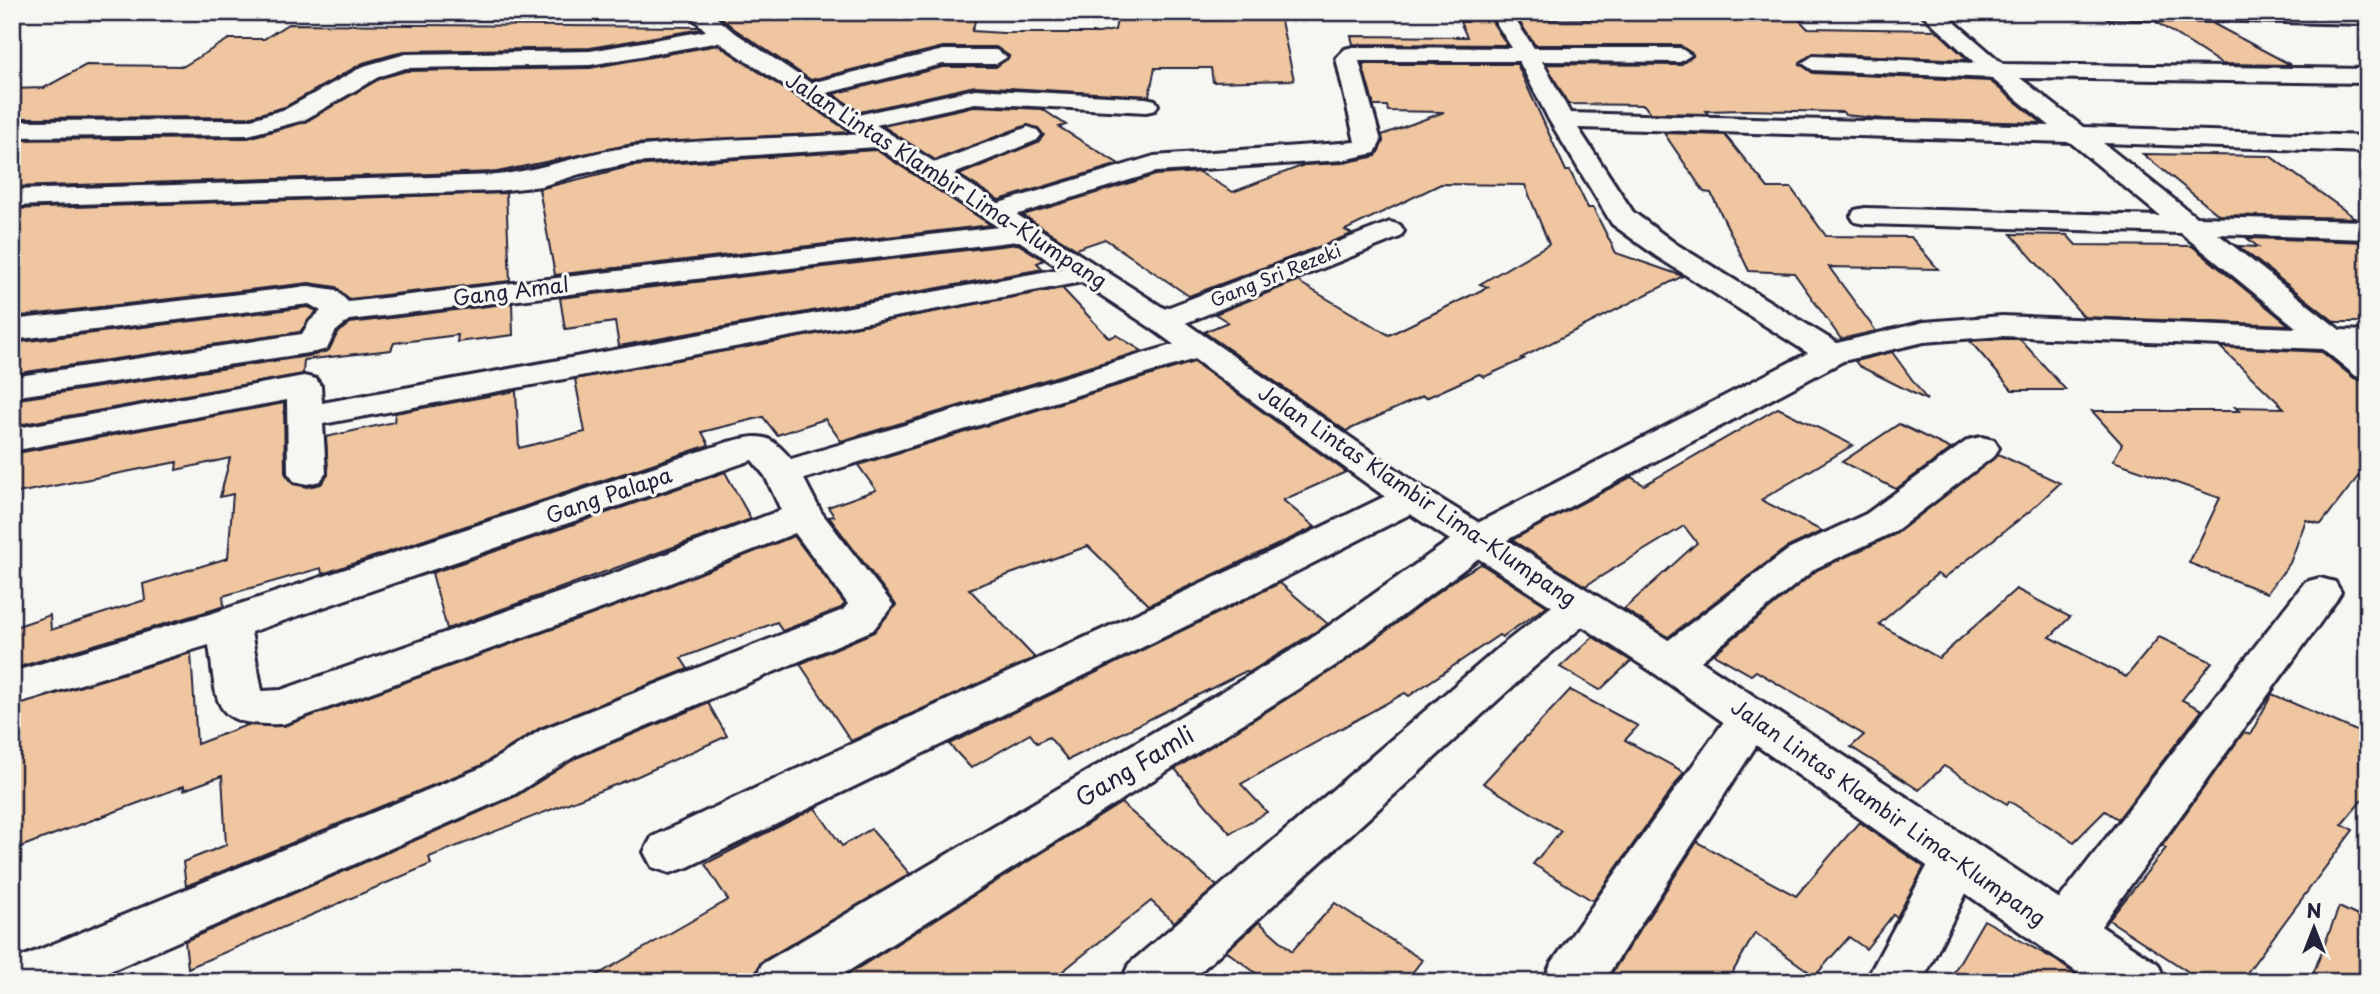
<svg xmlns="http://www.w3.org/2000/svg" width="2380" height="994" viewBox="0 0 2380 994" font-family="'Playpen Sans',sans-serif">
	<rect width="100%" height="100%" fill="#f6f6f2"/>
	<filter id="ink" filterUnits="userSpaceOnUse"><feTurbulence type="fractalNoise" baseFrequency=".0143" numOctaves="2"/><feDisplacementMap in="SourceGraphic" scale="14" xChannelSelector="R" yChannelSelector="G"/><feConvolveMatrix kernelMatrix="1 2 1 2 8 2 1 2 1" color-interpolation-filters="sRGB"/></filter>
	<g filter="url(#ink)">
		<!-- building -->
		<g fill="#efc69f" stroke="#22223b" stroke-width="2">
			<path d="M727,12h251l-6,19 31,2h96l16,-3 2,-10h100l1,-8h61l15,68 -81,2 -2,-14h-56l-6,28 -174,-10 -115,26 -27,-18 110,-27h53l13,-11 -13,-9h-53l-132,33 -78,-52 -11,-10z"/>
			<path d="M1615,16h181l11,12 129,2 32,30 -155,-7 -13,11 13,9 177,8 52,42 -158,-4 -39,-4 -2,-3 -98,-2 -39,1 2,3 -58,-1 -6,-8 -76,-1 -22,-40 134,1 13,-9 -13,-11h-145l-17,-25 99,-1z"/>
			<path d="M1467,20h24l16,25 -154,-1 -2,-8 116,1 -7,-15h8z"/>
			<path d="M2156,22l56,1 79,42 -69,-1z"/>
			<path d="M288,24l410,3 3,2 -111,19 -185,3 -42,12 -78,44 -37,10 -236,1v-29l32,-1 42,-23 98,1 45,-27h35z"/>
			<path d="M718,45l132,87 -217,12 -136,28 -485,15v-47l236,-2 57,-16 76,-44 25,-7 184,-3z"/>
			<path d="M1362,64h155l49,107h4l18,37h5l23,45 67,23 -162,82 3,1 -40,18 -5,-3 -53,24 -3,-2 -77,35 -142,-99 24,-10 -13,-8 82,-33 92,54 99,-48 -8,-3 69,-40 -24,-59 -84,-1 -96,46 7,4 -163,62 -84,-57 -29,10 -53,-34 133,-40 43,-3 34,20 71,-27 39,-2 33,-7 7,-14 -1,-7 62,-23 -56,-1 -1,-5h-13z"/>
			<path d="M975,106l67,3 24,16 -7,2 60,37 -120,36 -40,-25 79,-33 6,-7 -6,-7 -11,-3 -92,35 -52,-34z"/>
			<path d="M1664,133l61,2 43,53h23l35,48 85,1 27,32 -109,-2 47,64 -35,8 -47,-66 -45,-2 -38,-78 -7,-1z"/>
			<path d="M876,150l115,75 -436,50 -16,-86 93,-23z"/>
			<path d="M2143,154l127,2 85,62 -136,-3z"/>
			<path d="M506,193l4,88 -161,18 -13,-12 -27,-4 -297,34v-108z"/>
			<path d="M2011,234l56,1 9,10 116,1 97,79 -205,-8z"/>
			<path d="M2247,238l121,4v80h-33l-97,-76 20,1z"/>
			<path d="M1018,244l26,16 -7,3 6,6 -424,77 -4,-24 -50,7 -5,-31z"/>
			<path d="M1062,288l47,50 7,-3 26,16 -301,90 -16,-22 -48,16 -14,-18 -61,15 7,13 -387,129 -1,-6 -98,28 1,10 -12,4 -200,59v-41l38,-13 1,15 94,-30 -2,-16 85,-26 5,-64 -13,3 10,-39 -54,12 1,-8 -165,32v-40l272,-51 1,70 8,11 15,3 13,-3 7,-9 -2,-38 68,-15 1,-9 121,-22 3,57 66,-16 -10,-53z"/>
			<path d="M512,303l1,32 -56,7 1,-7 -64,8 -3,7 -87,10 -1,14 -291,52v-26l303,-45 14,-5 8,-16 13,-11z"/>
			<path d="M308,307l9,4 -17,21 -288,42v-31z"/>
			<path d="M2002,339h18l46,51h-54l-42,-49z"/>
			<path d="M2220,347l102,5 32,26 14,4v84l-4,-3v6l-43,55 -15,-4 -16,43 -23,30 -78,-30 31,-65 -107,-37 9,-17 -30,-33h147l-4,-4 49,1z"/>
			<path d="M1892,352l35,48 -68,-34 -4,-5z"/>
			<path d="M1194,362l152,110 -63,28 32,27 -166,78 -61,-59 -119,43 66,69 -184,83 -51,-77 74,-32 22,-27 -67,-88 5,-1 -6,-9 48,-17 -18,-25z"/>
			<path d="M1778,408l75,37 -92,55 61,31 -36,17 -118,89 -44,-28 73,-66 -13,-17 -99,60 -73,-46 119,-63 13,8z"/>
			<path d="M1899,424l52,25 -55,40 -54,-27z"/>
			<path d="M1998,454l62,29 -30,28 -86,67 -7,-4 -58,50 60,34 77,-69 54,28 -20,20 76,40 33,-40 53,25 -30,38 20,10 -84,109 -13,-8 -31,31 -65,-41 -2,3 -63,-38 -25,24 -68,-43 13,-12 -108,-64 -5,4 -37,-21 103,-84 79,-36z"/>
			<path d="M725,472l26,47 -304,110 -15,-56z"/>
			<path d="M794,536l51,68 -4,4 -59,23 -5,-9 -96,36 7,11 -148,59 -60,38 -294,120 -3,-24 43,-17 -4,-69 -38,14v-4l-172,64v-143l179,-54 6,91 50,-19 37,1 362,-131z"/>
			<path d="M1481,564l66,42 -45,31 -3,-2 -90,61 -4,-3 -164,91 26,28 -37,21 -55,-64 167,-105 115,-86z"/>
			<path d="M1280,583l48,41 -80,49 -2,-2 -178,89 -19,-23 -12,6 -7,-9 -59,34 -22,-24z"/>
			<path d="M1593,637l38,24 -31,29 -40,-23z"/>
			<path d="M1570,690l68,36 -13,14 59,32 -91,129 -60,-37 28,-33 -78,-48z"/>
			<path d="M2272,694l96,42v57l-26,31 11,6 -113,152h-36l-95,-62 57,-72 -4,-2 82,-114 6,3z"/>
			<path d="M708,703l19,33 -89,40 -209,81 2,7 -243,104 -3,-27 331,-145 60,-38z"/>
			<path d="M1121,803l96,83 -43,36 -23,-21 -102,81h-213z"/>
			<path d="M815,808l27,38 29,-17 39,45 -149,88 -9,20h-167l143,-82 -23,-36z"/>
			<path d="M1859,822l65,45 -27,50 -4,-2 -27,34 -17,-12 -34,39 -60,-43 -28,49h-121l91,-140 99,54z"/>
			<path d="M1335,903l87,57 -17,22h-144l3,-3 -38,-28 33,-29 33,29z"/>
			<path d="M2339,907l29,14v61h-58z"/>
			<path d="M1984,920l73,41 29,21h-138z"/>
		</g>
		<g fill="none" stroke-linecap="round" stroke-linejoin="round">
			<defs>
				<g id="minor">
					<path d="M459,12h146l-10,6h-126z"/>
					<path d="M1489,12h21l24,36h146l11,7 -11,7 -138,-1 28,52 480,13 -59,-48 -178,-8 -11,-7 11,-7 162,7 -55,-51h23l60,52 365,5v14l-348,-5 63,49 285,9v16l-265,-9 93,74 172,4v18l-150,-5 122,96 28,1v48l-12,-3 -33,-27 -321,-13 -78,6 -81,19 -351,187 -151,114 -510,320h-77l8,-18 547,-324 155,-110 344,-177 -152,-97 -44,-32 -63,-104 -30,-59h-160l22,80 -6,12 -32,7 -187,12 -160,49 -10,-2 -4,-6 4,-6 168,-51 201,-14 -19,-84 9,-9 8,-2 159,1zM1578,128l492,14 90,74 -295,-8 -10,2 -4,6 4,6 10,2 316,9 116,95 -295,-12 -78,6 -87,21 -161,-99 -43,-32z"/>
					<path d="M2099,12h269v12l-259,-6z"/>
					<path d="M723,28l11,7 -3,5 -141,25 -184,3 -26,8 -76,44 -56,15 -236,2v-16l236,-1 38,-11 78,-43 42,-12 184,-3z"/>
					<path d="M943,50h53l11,7 -11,7h-53l-136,34 -8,-2 -4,-5 4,-5z"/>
					<path d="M975,89l171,9 9,2 3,5 -3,5 -9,2 -171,-9 -117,26 -9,-2 -3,-5 3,-5z"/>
					<path d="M1028,127l9,3 4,5 -4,5 -93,38h-18l-4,-6 4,-6z"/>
					<path d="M884,133l9,3 4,5 -4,5 -261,17 -52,11 -38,12 -45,5 -485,15v-16l485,-15c47,-5 89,-23 136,-28 83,-9 168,-9 251,-14z"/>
					<path d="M1390,222l10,3 4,6 -4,6 -227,91 -11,3 -11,-3 -5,-7 5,-7z"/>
					<path d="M1025,224l10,3 4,6 -4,6 -686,81 -14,12 -8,17 -12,3 -303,45v-20l290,-43 8,-13 11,-10 -12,-7 -297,36v-20l297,-34 27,4 12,12z"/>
					<path d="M1087,264l11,3 4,6 -4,6 -775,145 3,49 -6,8 -13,3 -13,-3 -6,-8 -1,-73 -275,51v-22l292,-53 12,3 5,7 1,17z"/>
					<path d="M1199,337l12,3 5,7 -5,7 -407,125 17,33 72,93 -20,25 -298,126 -60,38 -430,188h-73v-21l469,-193 60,-38 302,-120 5,-6 -53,-71 -150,60 -362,131c-72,2 -65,-17 -74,-79l-197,60v-33l201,-59 515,-171c33,-8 41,-9 63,17zM752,460l13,16 16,34 -166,63 -334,117 -19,1 -11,-59z"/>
					<path d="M1981,437l13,3 5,8 -5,8 -100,76 -78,36 -130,105 -16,5 -16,-5 -6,-11 6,-11 134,-101 78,-36 102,-74z"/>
					<path d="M1412,486l14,4 5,8 -5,8 -184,93 -554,268 -18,6 -18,-6 -8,-15 8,-15c247,-118 500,-226 746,-347z"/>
					<path d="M2320,578l15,4 6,10 -6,10 -252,349 -19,7 -19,-7 -8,-17 8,-17 260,-335z"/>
					<path d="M1580,592l15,4 6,10 -6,10 -61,51 -345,315h-68l8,-18 373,-319 63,-49z"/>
					<path d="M1751,701l16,5 7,12 -171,264h-60l8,-18 184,-258z"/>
					<path d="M1956,840l18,6 8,15 -60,121h-57l73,-136z"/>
				</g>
				<path id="major" d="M687,12h23l21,18 84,56 358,228 253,176 260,161 472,313 8,18h-75l-437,-309 -256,-167 -247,-178 -436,-288z"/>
			</defs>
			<!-- minor casing -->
			<use href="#minor" stroke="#22223b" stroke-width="6"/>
			<!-- major casing -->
			<use href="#major" stroke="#22223b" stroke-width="6"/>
			<!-- minor -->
			<use href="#minor" fill="#f6f6f2" fill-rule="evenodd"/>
			<!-- major -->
			<use href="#major" fill="#f6f6f2" fill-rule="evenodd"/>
		</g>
	</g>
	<g text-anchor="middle" stroke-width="6" stroke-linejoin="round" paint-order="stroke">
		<!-- far-street labels -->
		<g font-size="18" fill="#22223b" stroke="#f6f6f2">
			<text transform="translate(1276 276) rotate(-22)" y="6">Gang Sri Rezeki</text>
		</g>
		<!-- street labels -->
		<g font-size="21" fill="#22223b" stroke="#f6f6f2">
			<text transform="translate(946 181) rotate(33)" y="7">Jalan Lintas Klambir Lima–Klumpang</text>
			<text transform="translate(511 292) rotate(-7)" y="7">Gang Amal</text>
			<text transform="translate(609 496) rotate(-19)" y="7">Gang Palapa</text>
			<text transform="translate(1417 496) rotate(34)" y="7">Jalan Lintas Klambir Lima–Klumpang</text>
			<text transform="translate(1888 813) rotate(35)" y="7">Jalan Lintas Klambir Lima–Klumpang</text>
		</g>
		<!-- near-street labels -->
		<g font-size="24" fill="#22223b" stroke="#f6f6f2">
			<text transform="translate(1135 767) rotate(-31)" y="8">Gang Famli</text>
		</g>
	</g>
	<!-- margin -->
	<rect width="2380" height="994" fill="none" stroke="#f6f6f2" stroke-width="42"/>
	<rect x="21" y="21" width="2338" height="952" fill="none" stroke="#22223b" stroke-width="2.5" filter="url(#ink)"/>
	<!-- north arrow -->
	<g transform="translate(2314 928)" stroke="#f6f6f2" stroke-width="5" paint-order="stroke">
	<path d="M0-5L12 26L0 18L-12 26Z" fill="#22223b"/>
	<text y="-10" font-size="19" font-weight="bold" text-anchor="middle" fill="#22223b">N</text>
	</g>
</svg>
